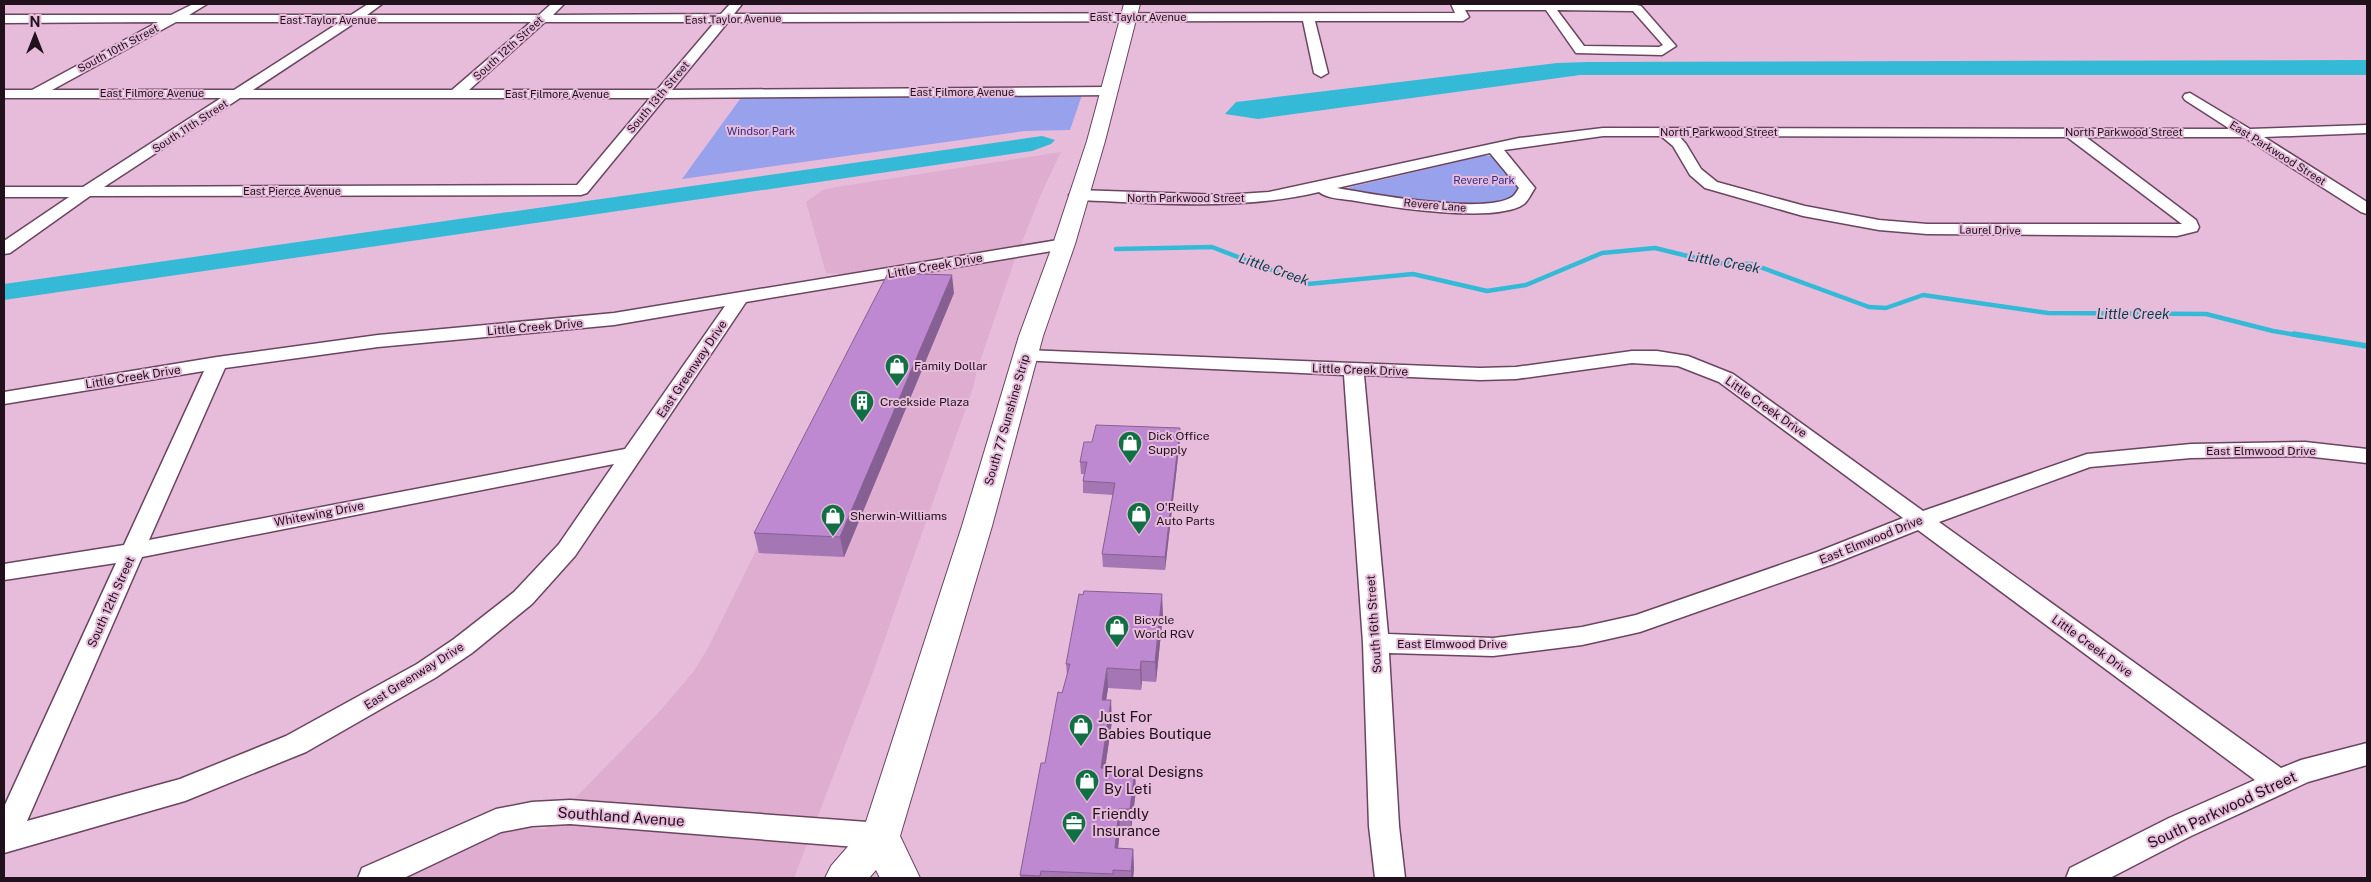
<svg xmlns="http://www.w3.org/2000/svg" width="2371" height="882" viewBox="0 0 2371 882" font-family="'Public Sans',sans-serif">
	<rect width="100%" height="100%" fill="#e7bcdb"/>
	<!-- built -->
	<path fill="#deadcf" d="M1061,152l-19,40 -27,67 -38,111 -4,18 -101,287 -78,203h-389l96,-47 18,-3 26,1 115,-118 34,-40 14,-23 182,-369 -64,-6 -20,-71 17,-12 13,-3z"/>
	<!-- green -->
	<g fill="#97a1ec">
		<path d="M743,95h339l-12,35 -45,1 -343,48z"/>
		<path d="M1483,156h11l23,28v9c-26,23 -90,9 -121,5 -16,-2 -34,-3 -50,-8l5,-3z"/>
	</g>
	<!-- water -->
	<g fill="#34b9d7">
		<path d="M2367,60v15h-787l-322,44 -33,-5 11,-12 321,-39 31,-1z"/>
		<path d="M1042,136l13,4 -4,4 -19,7 -1028,149v-16z"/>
	</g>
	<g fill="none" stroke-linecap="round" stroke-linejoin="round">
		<!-- stream-far1 -->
		<path stroke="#34b9d7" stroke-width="4.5" d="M1116,249l96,-2 96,37 105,-10 74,17 39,-6 76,-32 53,-5 61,15 36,1 117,43 17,1 37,-13 125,18 158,1 67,17 29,5"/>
		<!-- stream -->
		<path stroke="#34b9d7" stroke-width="5.5" d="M2294,334l73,12"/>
		<defs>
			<g id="street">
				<path d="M193,4h14l-18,11h162l17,-11h14l-15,11h172l12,-11h13l-11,11 168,-1 9,-10h12l-8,10 721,-1 -4,-9h182l8,2 35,40 -14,9 -86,-2 -30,-43h-81l4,7 -6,4h-148l13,52 -7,4 -7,-4 -11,-52 -575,1 -56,68 438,-3 7,4 -7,4 -445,3 -78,95 -6,2 -491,1 -80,57 -6,1v-13l65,-44h-65v-10h79l138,-89h-217v-8h28l126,-68 -154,1v-8h167zM1557,10l76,1 30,34 -4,2 -75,-1zM176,22h164l-106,68h-182zM356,22h175l-79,68h-199zM545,22h170l-58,68h-188zM240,98h410l-73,87 -473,2z"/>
				<path d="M2190,93l60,36 117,-4v8l-103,4 103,65v12l-6,-2 -117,-75h-158l110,83 3,7 -2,4 -20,5 -250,-2 -48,-4 -76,-14 -98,-28 -15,-13 -17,-29 -12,-10h-58l-99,14 31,38c-3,4 -7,13 -11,16 -28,20 -134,3 -168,-3 -11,-2 -29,-2 -37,-9 -80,19 -161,11 -242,8l-8,-5 8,-5 147,5 45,-3 250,-54 84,-10 627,1 -45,-29 -2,-3 2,-3zM1679,136l388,1 115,87h-255l-48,-4 -74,-14 -88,-24 -16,-13 -15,-25zM1490,153l29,35c-2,3 -4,7 -7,9 -28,18 -141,-3 -175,-9z"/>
				<path d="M1064,239l6,1 2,4 -2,4 -324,54 -171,254 -43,48 -60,49 -37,25 -129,74 -121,49 -181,52v-46l112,-244 -112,17v-16l120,-19 80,-174 -200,33v-12l213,-35 161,-22 236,-22zM725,306l-100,143 -476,91 76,-172 153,-21 236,-22zM614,464l-55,80 -45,48 -60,47 -37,25 -131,72 -106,43 -153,42 115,-264z"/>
				<path d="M1025,350l455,18 36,-1 116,-16h25l31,5 45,18 190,137 164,-57 104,-10 114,-2 62,7v14l-62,-7 -114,2 -101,9 -151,55 342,246 20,-8 66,-17v22l-59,17 -117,54 -81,42h-44l4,-10 99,-50 86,-38 -337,-250 -85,34 -193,68 -58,13 -89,11 -104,-3 10,173 6,52h-30l-6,-52 -6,-183 -19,-268 -326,-15 -3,-4 3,-4zM1632,363l46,3 41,16 184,136 -86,34 -181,63 -54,12 -89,11 -105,-4 -24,-259 116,5 36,-1z"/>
				<path d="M570,800l311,23 11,4 4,9 -4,9 -11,4 -311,-25 -38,2 -31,6 -97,46h-46l4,-10 134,-59 36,-7z"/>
			</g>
			<path id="primary" d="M1124,4h16l-35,137 -30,103 -32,92 -51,190 -92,310 20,42h-40l-4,-8 -7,8h-44l6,-12 33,-38 98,-302 57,-190 34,-92 34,-103z"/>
		</defs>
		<!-- street casing -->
		<use href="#street" stroke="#6a4560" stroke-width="3"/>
		<!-- primary casing -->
		<use href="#primary" stroke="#6a4560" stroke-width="2"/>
		<!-- street -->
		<use href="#street" fill="#fff" fill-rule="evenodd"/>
		<!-- primary -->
		<use href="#primary" fill="#fff" fill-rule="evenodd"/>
	</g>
	<!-- wall -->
	<g fill="#a476b4">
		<path d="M954,293l-110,264 -85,-4 -5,-20z"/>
		<path d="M1180,440l-15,130 -62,-3 -1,-13 11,-59 -30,-2v-12l1,-7h-3l-1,-12 12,-20z"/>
		<path d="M1163,614l-7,68 -14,-1 -1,9 -33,-2 -2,12 6,21 -7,47 31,22 -5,40 -11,-1 -2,19 15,1 1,21 -1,8h-113v-3l25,-112 22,-88 -1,-11z"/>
	</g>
	<!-- shaded-wall -->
	<g fill="#866092">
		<path d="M952,275l2,18 -110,264 -4,-20z"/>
		<path d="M1180,428v12l-15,130v-13z"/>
		<path d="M1162,594l1,20 -7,68 -1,-20z"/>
		<path d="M1141,661l1,20 -1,9 -1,-20z"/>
		<path d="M1107,668l1,20 -5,32 -1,-20z"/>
		<path d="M1111,700l1,21 -10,68 -1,-21z"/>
		<path d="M1135,770l1,20 -5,40 -1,-21z"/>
		<path d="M1119,809l1,20 -4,40 -1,-21z"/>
		<path d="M1133,849l1,21 -1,8h-2v-7z"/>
	</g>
	<!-- building -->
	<g fill="#bf89d1" stroke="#866092">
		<path d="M888,273l64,2 -112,262 -86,-4z"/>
		<path d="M1096,425l84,3 -15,129 -63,-3 13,-71 -32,-2 4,-19h-7l4,-20h8z"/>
		<path d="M1084,591l78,3 -7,68 -14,-1 -1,9 -33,-2 -5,32h9l-10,68 34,2 -5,39h-11l-4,39 18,1 -2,22 -18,-1v4l-72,-3 -1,5 -20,-1 21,-112h4l13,-71 4,1 8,-29h-4l13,-70 4,1z"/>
	</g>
	<!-- icons -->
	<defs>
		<symbol id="shop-pin" viewBox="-11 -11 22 30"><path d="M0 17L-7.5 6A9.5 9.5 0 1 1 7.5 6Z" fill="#116f44" stroke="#e7bcdb"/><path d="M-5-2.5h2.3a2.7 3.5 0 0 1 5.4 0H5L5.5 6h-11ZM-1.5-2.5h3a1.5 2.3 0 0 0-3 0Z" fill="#fff"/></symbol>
		<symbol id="building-pin" viewBox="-11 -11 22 30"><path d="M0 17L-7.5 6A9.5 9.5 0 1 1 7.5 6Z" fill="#116f44" stroke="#e7bcdb"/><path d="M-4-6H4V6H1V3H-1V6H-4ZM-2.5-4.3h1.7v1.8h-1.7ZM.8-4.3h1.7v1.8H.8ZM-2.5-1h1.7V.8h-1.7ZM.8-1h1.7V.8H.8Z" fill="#fff"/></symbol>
		<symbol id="office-pin" viewBox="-11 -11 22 30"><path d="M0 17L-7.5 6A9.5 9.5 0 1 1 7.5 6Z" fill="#116f44" stroke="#e7bcdb"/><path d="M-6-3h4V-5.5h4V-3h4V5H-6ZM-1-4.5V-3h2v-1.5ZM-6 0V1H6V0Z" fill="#fff"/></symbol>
	</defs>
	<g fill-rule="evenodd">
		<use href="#shop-pin" x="883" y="352" width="28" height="38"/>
		<use href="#building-pin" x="848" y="388" width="28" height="38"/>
		<use href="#shop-pin" x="1116" y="429" width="28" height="38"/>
		<use href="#shop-pin" x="1125" y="500" width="28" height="38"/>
		<use href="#shop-pin" x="819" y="502" width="28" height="38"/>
		<use href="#shop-pin" x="1103" y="613" width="28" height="38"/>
		<use href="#shop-pin" x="1067" y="712" width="28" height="38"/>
		<use href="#shop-pin" x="1073" y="767" width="28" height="38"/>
		<use href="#office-pin" x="1060" y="809" width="28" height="38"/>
	</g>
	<g text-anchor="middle" stroke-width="4" stroke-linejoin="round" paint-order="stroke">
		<!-- far-street labels -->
		<g font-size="11" fill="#20111c" stroke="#e7bcdb">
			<text x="1138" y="21">East Taylor Avenue</text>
			<text transform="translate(733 19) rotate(-1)" y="4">East Taylor Avenue</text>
			<text x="328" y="24">East Taylor Avenue</text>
			<text transform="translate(118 48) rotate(-28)" y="4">South 10th Street</text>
			<text transform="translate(508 48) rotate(-42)" y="4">South 12th Street</text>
			<text x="962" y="96">East Filmore Avenue</text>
			<text x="152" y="97">East Filmore Avenue</text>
			<text x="557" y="98">East Filmore Avenue</text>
			<text transform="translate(658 97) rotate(-50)" y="4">South 13th Street</text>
			<text transform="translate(190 126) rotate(-33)" y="4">South 11th Street</text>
			<text x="1719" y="136">North Parkwood Street</text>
			<text x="2124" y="136">North Parkwood Street</text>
			<text transform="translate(2278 153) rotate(32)" y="4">East Parkwood Street</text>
			<text x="292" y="195">East Pierce Avenue</text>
			<text x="1186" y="202">North Parkwood Street</text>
			<text transform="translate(1435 205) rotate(5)" y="4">Revere Lane</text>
			<text transform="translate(1990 230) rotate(1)" y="4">Laurel Drive</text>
		</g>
		<!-- far-park labels -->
		<g font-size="11" fill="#2e2b87" stroke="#e7bcdb">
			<text x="761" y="135">Windsor Park</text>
			<text x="1484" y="184">Revere Park</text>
		</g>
		<!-- street labels -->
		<g font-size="12" fill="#20111c" stroke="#e7bcdb">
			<text transform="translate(935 266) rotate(-10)" y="4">Little Creek Drive</text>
			<text transform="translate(535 327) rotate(-5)" y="4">Little Creek Drive</text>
			<text transform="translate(692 369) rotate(-56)" y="4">East Greenway Drive</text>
			<text transform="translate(1360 370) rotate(2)" y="4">Little Creek Drive</text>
			<text transform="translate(133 377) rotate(-9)" y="4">Little Creek Drive</text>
			<text transform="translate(1766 407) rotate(35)" y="4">Little Creek Drive</text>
			<text transform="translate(1007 420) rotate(-74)" y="4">South 77 Sunshine Strip</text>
			<text x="2261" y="455">East Elmwood Drive</text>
			<text transform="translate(319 514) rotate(-11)" y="4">Whitewing Drive</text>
			<text transform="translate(1871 540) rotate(-22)" y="4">East Elmwood Drive</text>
			<text transform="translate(111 602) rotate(-66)" y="4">South 12th Street</text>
			<text transform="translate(1374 624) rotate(-94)" y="4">South 16th Street</text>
			<text x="1452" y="648">East Elmwood Drive</text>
			<text transform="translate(2092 646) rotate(36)" y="4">Little Creek Drive</text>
			<text transform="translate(414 676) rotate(-32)" y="4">East Greenway Drive</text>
		</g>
		<!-- poi labels -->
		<g font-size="12" fill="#20111c" stroke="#e7bcdb" text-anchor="start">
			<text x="914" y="370">Family Dollar</text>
			<text x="880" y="406">Creekside Plaza</text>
			<text x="1148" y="440">Dick Office<tspan x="1148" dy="14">Supply</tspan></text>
			<text x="1156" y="511">O'Reilly<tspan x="1156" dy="14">Auto Parts</tspan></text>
			<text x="850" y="520">Sherwin-Williams</text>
			<text x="1134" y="624">Bicycle<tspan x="1134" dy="14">World RGV</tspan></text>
		</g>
		<!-- water labels -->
		<g font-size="14" font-style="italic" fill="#023e4b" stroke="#e7bcdb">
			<text transform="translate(1724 262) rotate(10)" y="5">Little Creek</text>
			<text transform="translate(1274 269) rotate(19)" y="5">Little Creek</text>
			<text x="2133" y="319">Little Creek</text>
		</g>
		<!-- near-poi labels -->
		<g font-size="15" fill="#20111c" stroke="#e7bcdb" text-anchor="start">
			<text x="1098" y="722">Just For<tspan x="1098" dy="17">Babies Boutique</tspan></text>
			<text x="1104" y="777">Floral Designs<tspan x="1104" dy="17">By Leti</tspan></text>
			<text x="1092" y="819">Friendly<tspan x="1092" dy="17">Insurance</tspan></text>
		</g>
		<!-- near-street labels -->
		<g font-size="15" fill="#20111c" stroke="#e7bcdb">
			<text transform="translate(2222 810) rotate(-25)" y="5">South Parkwood Street</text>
			<text transform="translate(621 817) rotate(4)" y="5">Southland Avenue</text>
		</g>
	</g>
	<!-- border -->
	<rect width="2371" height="882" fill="none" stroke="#20111c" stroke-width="10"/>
	<!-- north arrow -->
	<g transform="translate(35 35)" stroke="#e7bcdb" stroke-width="4" paint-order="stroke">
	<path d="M0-4L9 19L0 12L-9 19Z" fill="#20111c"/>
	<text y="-8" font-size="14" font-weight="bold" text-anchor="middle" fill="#20111c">N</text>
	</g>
</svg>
